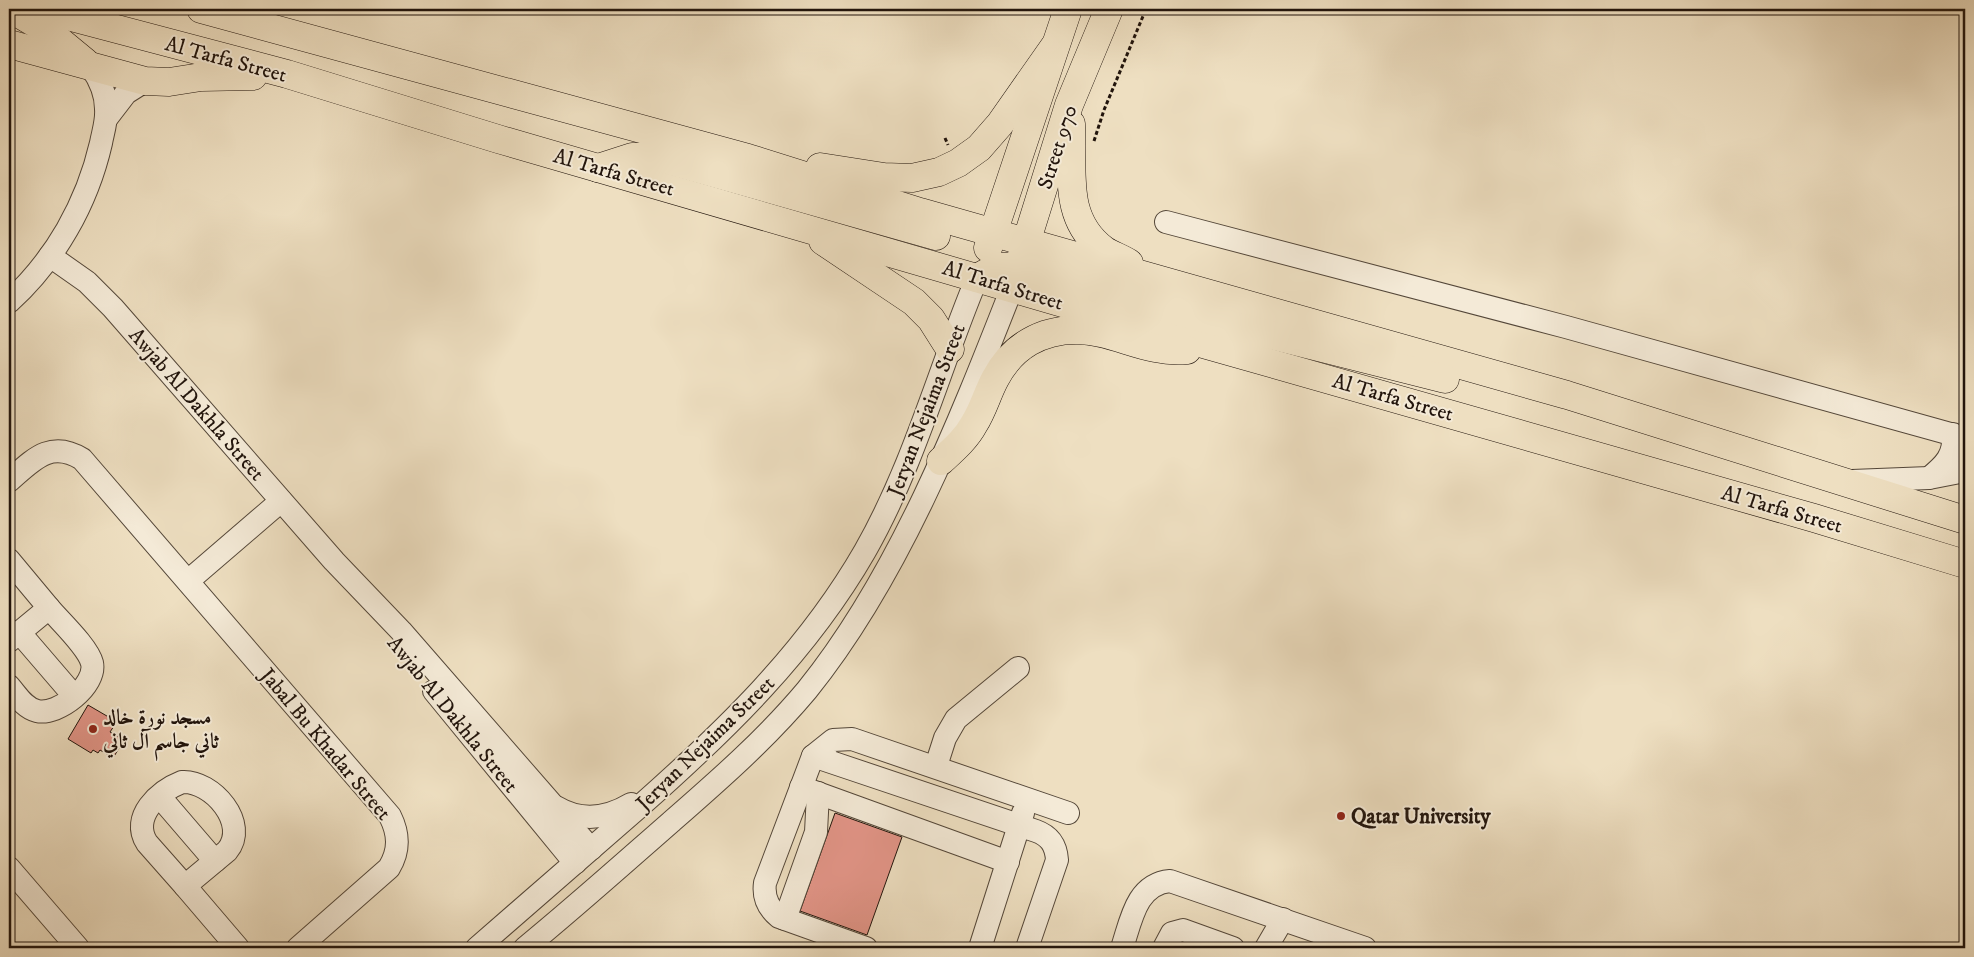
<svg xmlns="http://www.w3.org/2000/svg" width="1974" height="957" viewBox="0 0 1974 957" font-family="'IM FELL DW Pica',Amiri,serif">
	<rect width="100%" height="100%" fill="#eedfc1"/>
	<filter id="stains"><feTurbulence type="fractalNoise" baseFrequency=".004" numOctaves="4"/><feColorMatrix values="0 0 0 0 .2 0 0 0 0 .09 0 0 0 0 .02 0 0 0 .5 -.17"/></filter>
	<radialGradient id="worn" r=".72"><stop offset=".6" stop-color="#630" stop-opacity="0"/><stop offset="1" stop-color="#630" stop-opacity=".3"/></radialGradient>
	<!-- building -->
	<g fill="#e39588" stroke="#21140c">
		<path d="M88,705l24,14 -2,4 4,3 -4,6 14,8 -11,18 -13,-8 -2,3 -5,-3 -2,3 -23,-14z"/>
		<path d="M835,813l67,24 -35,98 -67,-24z"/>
	</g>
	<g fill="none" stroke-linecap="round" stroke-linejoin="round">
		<defs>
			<g id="minor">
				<path d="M106,119l20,-26 19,-12"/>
				<path d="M1166,222l400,105 399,111"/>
				<path d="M50,256l37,26 26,26 221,253 67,70 190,218"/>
				<path d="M9,302c46,-42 78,-98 92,-159 2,-11 6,-22 5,-34 0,-15 -6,-29 -15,-42"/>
				<path d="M1929,478c16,-13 26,-23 24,-44"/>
				<path d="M9,481c23,-20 41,-42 73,-22l308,357c9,18 10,34 -1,52l-91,80"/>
				<path d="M1852,481l77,-3 36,-7"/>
				<path d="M9,560l40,48"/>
				<path d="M188,581l93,-80"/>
				<path d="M19,632l55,64"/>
				<path d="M9,641l40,-33c11,13 39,39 43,55 5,22 -34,53 -55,48 -13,-3 -20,-16 -28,-25"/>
				<path d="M434,691l141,172"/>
				<path d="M813,756l223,75c14,5 20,14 21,29l-30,88"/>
				<path d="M936,766l9,-28 11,-19 62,-51"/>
				<path d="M182,782c30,-2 68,42 45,69l-42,35 -38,-43c-17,-26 12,-52 35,-61z"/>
				<path d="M801,787l207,75"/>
				<path d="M160,797l55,64"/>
				<path d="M556,807c25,15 50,12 75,-3"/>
				<path d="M9,868l69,80"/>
				<path d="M185,886l53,62"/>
				<path d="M785,919l31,-87 2,-39"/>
				<path d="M477,948c54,-47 108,-94 162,-141 86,-76 168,-155 226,-256 49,-86 74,-182 112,-273"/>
				<path d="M525,948c50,-41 98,-84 146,-126 48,-42 95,-83 136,-132 92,-114 152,-267 205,-402"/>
				<path d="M866,948l-87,-31c-11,-9 -16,-20 -14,-34l48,-127 20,-16 19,-1 216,74"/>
				<path d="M980,948l43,-135"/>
				<path d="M1122,948c9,-27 14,-64 48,-67l195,67"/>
				<path d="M1164,948l8,-15 11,-3 50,18"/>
				<path d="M1266,948l17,-29"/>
			</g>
			<g id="major">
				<path d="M11,9l34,20 40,33"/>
				<path d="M41,9l246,65 211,65 709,206 607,173 151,46"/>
				<path d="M201,9l547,149 172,54 647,183 398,125"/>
				<path d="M9,44l136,37 24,1 32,-5 52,-1"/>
				<path d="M1071,124c3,45 -10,94 33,126 8,5 17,8 25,13"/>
				<path d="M820,167l64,10 28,1 27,-6 19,-9 21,-15 21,-24 54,-77"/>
				<path d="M598,168l34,-11h25l279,79"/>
				<path d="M823,241l91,61 17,17 19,30"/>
				<path d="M988,248l80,-239"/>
				<path d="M1021,259l48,-154 40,-96"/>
				<path d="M977,278l20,-11 22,-1 176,50 250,63"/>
				<path d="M941,461c12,-11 25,-22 33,-37 9,-14 13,-30 21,-45 17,-33 47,-50 84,-49 37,1 68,24 108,20"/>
			</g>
		</defs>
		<!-- minor casing -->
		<use href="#minor" stroke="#544739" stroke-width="24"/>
		<!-- major casing -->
		<use href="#major" stroke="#21140c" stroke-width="29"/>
		<!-- path -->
		<g stroke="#21140c" stroke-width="3" stroke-dasharray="4 2.5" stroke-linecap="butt">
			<path d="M945,138l3,7"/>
			<path d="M1094,141l10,-31 42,-101"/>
		</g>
		<!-- minor -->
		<use href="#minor" stroke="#f4ead7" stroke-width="22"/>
		<!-- major -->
		<use href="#major" stroke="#eedfc1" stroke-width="28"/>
	</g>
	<!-- markers -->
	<g fill="#8f2418" stroke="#f4ead7" stroke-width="2">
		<circle cx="93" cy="729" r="5"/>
		<circle cx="1341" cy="816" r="5"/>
	</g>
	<g text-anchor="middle" stroke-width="4" stroke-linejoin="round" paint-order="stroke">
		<!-- street labels -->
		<g font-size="21" fill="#21140c" stroke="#f4ead7">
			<text transform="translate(226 59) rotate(15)" y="7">Al Tarfa Street</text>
			<text transform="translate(1057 147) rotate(-72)" y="7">Street 970</text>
			<text transform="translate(614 172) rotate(16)" y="7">Al Tarfa Street</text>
			<text transform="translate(1003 285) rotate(17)" y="7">Al Tarfa Street</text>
			<text transform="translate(1393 397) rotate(16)" y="7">Al Tarfa Street</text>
			<text transform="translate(197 404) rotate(49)" y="7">Awjab Al Dakhla Street</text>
			<text transform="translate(926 410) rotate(-69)" y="7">Jeryan Nejaima Street</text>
			<text transform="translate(1782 509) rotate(16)" y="7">Al Tarfa Street</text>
			<text transform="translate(453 714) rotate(51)" y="7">Awjab Al Dakhla Street</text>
			<text transform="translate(705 743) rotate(-44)" y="7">Jeryan Nejaima Street</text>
			<text transform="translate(326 744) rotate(50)" y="7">Jabal Bu Khadar Street</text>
		</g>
		<!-- poi labels -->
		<g font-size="21" font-weight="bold" fill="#21140c" stroke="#f4ead7" text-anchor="start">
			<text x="103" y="724">مسجد نورة خالد<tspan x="103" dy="24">ثاني جاسم آل ثاني</tspan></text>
			<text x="1351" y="823">Qatar University</text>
		</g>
	</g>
	<!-- margin -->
	<rect width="1974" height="957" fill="none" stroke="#eedfc1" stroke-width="30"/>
	<rect x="10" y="10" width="1954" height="937" fill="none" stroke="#21140c" stroke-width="2.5"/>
	<rect x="15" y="15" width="1944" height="927" fill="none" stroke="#21140c"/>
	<rect width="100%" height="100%" filter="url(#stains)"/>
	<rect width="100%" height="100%" fill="url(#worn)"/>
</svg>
